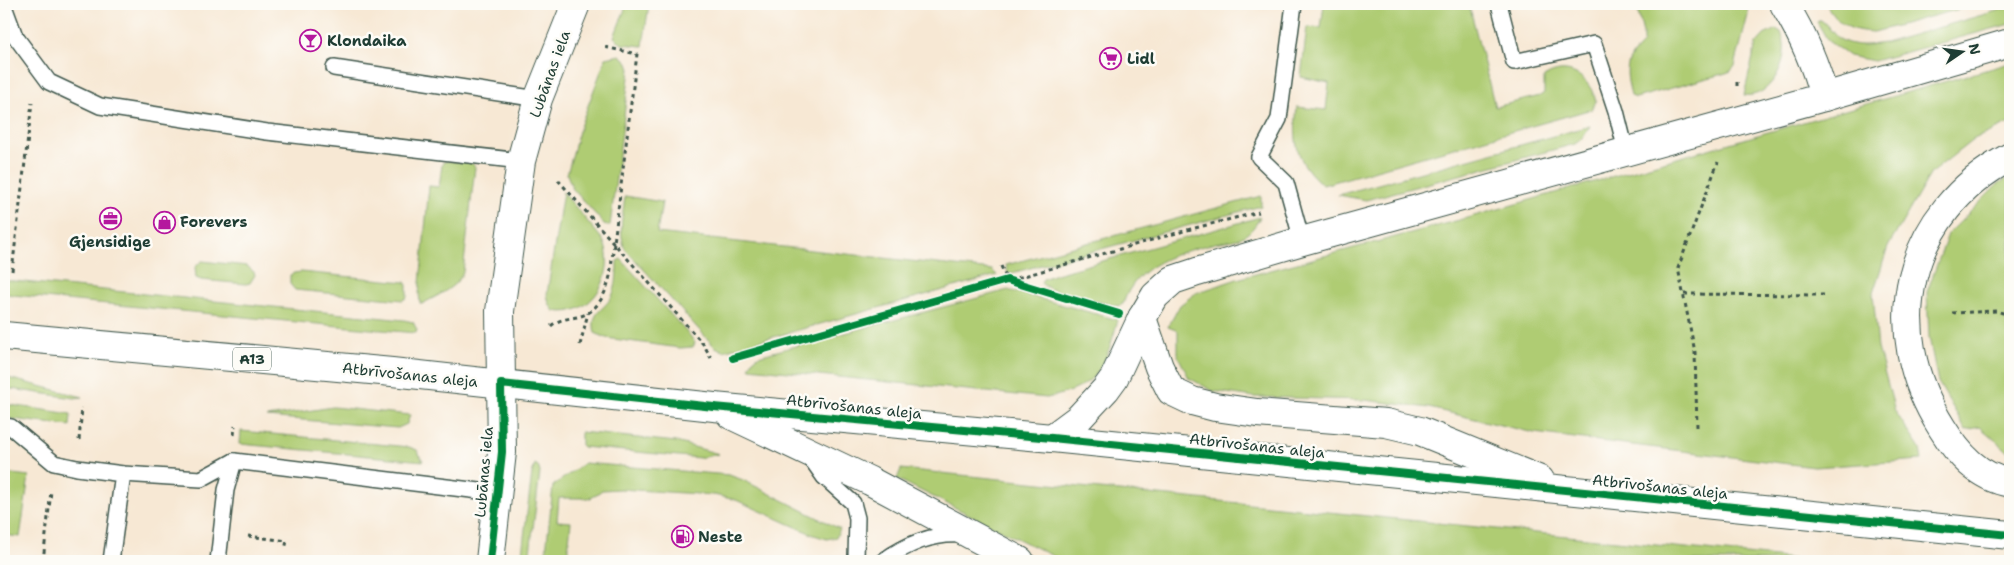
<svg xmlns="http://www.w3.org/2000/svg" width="2014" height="565" viewBox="0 0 2014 565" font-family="'Shantell Sans',sans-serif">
	<rect width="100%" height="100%" fill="#fdfcf7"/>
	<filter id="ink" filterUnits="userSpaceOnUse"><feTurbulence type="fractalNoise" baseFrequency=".02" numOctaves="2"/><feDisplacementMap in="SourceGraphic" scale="10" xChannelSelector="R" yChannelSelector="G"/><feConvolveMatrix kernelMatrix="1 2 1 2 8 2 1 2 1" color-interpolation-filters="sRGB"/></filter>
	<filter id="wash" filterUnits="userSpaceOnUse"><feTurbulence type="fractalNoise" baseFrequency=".0096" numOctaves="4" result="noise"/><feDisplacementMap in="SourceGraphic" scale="20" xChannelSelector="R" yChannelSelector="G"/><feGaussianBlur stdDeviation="1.12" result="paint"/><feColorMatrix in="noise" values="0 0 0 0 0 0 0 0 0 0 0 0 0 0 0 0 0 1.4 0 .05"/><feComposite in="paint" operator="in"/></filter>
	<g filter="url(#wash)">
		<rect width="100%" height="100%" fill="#f7e8d4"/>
		<!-- green -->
		<g fill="#afcc73" stroke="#678454">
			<path d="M627,4h22l-6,42 -21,-2 -8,-7z"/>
			<path d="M1324,4h145l26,103 45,-11 4,-3v-16c23,-15 45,-1 52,24l-4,8 -269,76c-28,-23 -30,-44 -26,-78l29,3 3,-27 -28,-6 6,-50 14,1z"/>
			<path d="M1636,4h111l1,11 -13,51 -4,5 -5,2 -90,25 -5,-2c-6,-26 -7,-34 12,-53v-10z"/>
			<path d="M1826,4h152l-104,28c-24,-1 -36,-7 -48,-28z"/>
			<path d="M2010,7v17l-136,37 -25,-5 -21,-15 -11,-19 4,-2c7,5 11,13 17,18 15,10 31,7 47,5z"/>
			<path d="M1776,29l5,3c2,6 4,14 3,20 -1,19 -18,47 -40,43l12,-51 8,-9z"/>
			<path d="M620,55l7,6 3,8 -20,157 -6,-2 -32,-36 -5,-14 14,-50 25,-66z"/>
			<path d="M2010,63v60l-36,16 -43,34 -43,74 -15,46 5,55 17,63 25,38 2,11 -108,7 -280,-34 -105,-25 -64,-8 -111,-3 -41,-6 -24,-13 -11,-22v-25l-10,-4 12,-22 16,-12 41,-14 230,-61z"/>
			<path d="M1590,126l-7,12 -8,6 -209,56 -28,-5z"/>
			<path d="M449,161l23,2 3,4 -12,105c-6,16 -27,24 -41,32l-2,-1 -1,-9 10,-108 10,1 3,-22 1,-3z"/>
			<path d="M2010,177v276l-30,-26 -14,3 -28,-48 -9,-45 -2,-45 21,-58 51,-51z"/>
			<path d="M563,192l40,48c15,32 -10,79 -49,71l-5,-7 -2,-10z"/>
			<path d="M625,196l37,6 -5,31 335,37 5,5 -274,76 -9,-5 -89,-97c-7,-18 -2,-35 0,-53z"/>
			<path d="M1261,196v10l-253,68 -2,-9z"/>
			<path d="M1260,217c-4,8 -10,16 -18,20 -8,4 -18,4 -27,6 -37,10 -79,20 -92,61l-5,2c-17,-4 -66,-12 -77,-23l2,-4 13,-5z"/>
			<path d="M621,259l70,78 4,6 -2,4 -13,1 -74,-10 -11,-5c-5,-22 8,-21 17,-37 5,-10 5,-24 5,-35z"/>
			<path d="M202,261l45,5 7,6 1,3 -5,8 -4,1 -45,-4 -5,-2 -1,-11z"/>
			<path d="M301,272l104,10 2,3v12l-4,3 -108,-10 -5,-6v-9l4,-2z"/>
			<path d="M4,280l400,40 9,2 4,8 -1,3 -46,-4 -357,-34 -9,-2z"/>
			<path d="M1008,290l110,30c-14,48 -18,66 -71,78l-298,-30 4,-8 5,-4z"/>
			<path d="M4,377l79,20 -9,1 -70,-10z"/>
			<path d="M4,404l67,10 -1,12 -66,-8z"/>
			<path d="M333,407l77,8 -3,9 -9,4 -131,-11z"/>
			<path d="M241,431l168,16 8,3 6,11 -183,-17z"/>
			<path d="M581,432l95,10 43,12 -19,4 -117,-11 -2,-2z"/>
			<path d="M584,463l145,12 14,5 97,49 -4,8 -9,2 -13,-4 -78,-35 -22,-5 -94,-6 -18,1 -11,8h-32l-2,23 14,1 -4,39h-22l8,-75z"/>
			<path d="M535,464l3,2 2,6 -11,89h-8l11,-88z"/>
			<path d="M901,469l914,92h-752l-166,-82z"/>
			<path d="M4,473l25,3 -9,61 -16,-2z"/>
		</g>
	</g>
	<g filter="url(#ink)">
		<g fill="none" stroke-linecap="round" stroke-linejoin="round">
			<defs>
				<g id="lane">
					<path d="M1294,4l-15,115 -20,38 27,26 16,58"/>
					<path d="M1499,4l15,58 80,-18 22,67 10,40"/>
					<path d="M4,6l11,30 34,46 51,24 167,26 254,29"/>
					<path d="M334,68l204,31"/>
					<path d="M4,426l7,1 43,36 23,5 46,6 78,5 33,-18 262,32"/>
					<path d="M810,457l14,20 29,26 4,15 -1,40 3,3"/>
					<path d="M111,561l12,-87"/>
					<path d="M218,561l8,-71 8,-29"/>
					<path d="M883,561c24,-17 49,-28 79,-26"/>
				</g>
				<g id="street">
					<path d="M1784,4c17,28 32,61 40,93"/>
					<path d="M490,561l12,-109 -2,-141 21,-150 17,-62 38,-95"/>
				</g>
				<path id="secondary" d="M1142,318l13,-22 18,-16 24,-8 105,-31 522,-144 186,-54"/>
				<g id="primary">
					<path d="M2010,157c-105,56 -131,172 -68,271 16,26 36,49 68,55"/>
					<path d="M1142,318l17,49 12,24 21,10 23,6 42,6 129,10 34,8 120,49"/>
					<path d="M4,336l388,36 322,35 338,31 958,97"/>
					<path d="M731,415l139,66 150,80"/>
					<path d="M1052,438l27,-20 27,-29 8,-11 28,-60"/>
				</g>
			</defs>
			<!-- lane casing -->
			<use href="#lane" stroke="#3f574c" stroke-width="18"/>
			<!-- street casing -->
			<use href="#street" stroke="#3f574c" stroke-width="30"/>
			<!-- secondary casing -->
			<use href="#secondary" stroke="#3f574c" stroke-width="30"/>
			<!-- primary casing -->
			<use href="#primary" stroke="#3f574c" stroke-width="30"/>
			<!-- path -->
			<g stroke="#3f574c" stroke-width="3" stroke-dasharray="4 4" stroke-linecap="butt">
				<path d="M1737,86v-7"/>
				<path d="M558,180l146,165 7,13"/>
				<path d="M1001,266l6,14"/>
				<path d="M12,271l20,-168"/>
				<path d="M1007,281l102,30"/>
				<path d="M1684,294l140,1"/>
				<path d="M1952,313l44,-2 14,4"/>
				<path d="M551,326c11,-10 25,-6 37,-13 13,-8 19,-24 22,-37l27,-222 -33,-7"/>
				<path d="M580,345l8,-32"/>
				<path d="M733,358l458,-129 68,-17"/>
				<path d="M1697,427l-2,-75 -17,-84 40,-106"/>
				<path d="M234,435l1,-9"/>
				<path d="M79,440l3,-32"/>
				<path d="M248,536l39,5 -2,8"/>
				<path d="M4,557l29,4"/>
				<path d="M43,561l8,-70"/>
			</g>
			<!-- lane -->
			<use href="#lane" stroke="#fff" stroke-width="15"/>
			<!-- street -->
			<use href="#street" stroke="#fff" stroke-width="28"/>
			<!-- secondary -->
			<use href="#secondary" stroke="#fff" stroke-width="28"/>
			<!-- primary -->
			<use href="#primary" stroke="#fff" stroke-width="28"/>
			<defs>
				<g id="cycleway">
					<path d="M733,358l274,-78 112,34"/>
					<path d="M490,561l12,-109 -1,-68 213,23 338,31 958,97"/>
				</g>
			</defs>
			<!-- cycleway casing -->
			<use href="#cycleway" stroke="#fdfcf7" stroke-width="11"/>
			<!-- cycleway -->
			<use href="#cycleway" stroke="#00873e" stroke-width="8"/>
		</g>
	</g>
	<!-- icons -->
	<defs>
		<symbol id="bar-ring" viewBox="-11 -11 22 22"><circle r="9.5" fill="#fdfcf7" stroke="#b5179e" stroke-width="1.5"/><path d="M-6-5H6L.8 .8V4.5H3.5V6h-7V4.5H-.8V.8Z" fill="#b5179e"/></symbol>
		<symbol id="supermarket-ring" viewBox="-11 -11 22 22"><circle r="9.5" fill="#fdfcf7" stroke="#b5179e" stroke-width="1.5"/><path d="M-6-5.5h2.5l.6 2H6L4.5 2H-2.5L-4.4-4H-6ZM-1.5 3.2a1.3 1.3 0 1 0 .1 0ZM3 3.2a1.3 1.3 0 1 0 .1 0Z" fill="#b5179e"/></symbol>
		<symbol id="office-ring" viewBox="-11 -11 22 22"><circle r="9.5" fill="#fdfcf7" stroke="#b5179e" stroke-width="1.5"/><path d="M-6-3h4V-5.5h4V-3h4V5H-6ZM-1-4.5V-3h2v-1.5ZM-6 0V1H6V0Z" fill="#b5179e"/></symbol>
		<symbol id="shop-ring" viewBox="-11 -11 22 22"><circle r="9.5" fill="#fdfcf7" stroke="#b5179e" stroke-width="1.5"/><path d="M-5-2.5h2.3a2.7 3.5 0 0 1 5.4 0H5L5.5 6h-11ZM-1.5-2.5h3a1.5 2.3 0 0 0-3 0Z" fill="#b5179e"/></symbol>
		<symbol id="fuel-ring" viewBox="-11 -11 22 22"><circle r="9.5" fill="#fdfcf7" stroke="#b5179e" stroke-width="1.5"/><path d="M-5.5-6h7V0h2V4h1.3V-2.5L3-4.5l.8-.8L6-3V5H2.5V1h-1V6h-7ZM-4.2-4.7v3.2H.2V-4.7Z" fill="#b5179e"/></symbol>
	</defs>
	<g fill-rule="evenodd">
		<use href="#bar-ring" x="298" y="28" width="25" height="25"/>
		<use href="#supermarket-ring" x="1098" y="46" width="25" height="25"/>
		<use href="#office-ring" x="98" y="206" width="25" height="25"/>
		<use href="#shop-ring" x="152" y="210" width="25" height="25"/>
		<use href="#fuel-ring" x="670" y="524" width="25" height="25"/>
	</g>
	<g text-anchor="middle" stroke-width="5" stroke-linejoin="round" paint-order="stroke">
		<!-- shield labels -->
		<rect fill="#fdfcf7" stroke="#62766e" stroke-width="1" x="233" y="347.5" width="38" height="23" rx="4"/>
		<g font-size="14" font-weight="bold" fill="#1f3d34">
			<text x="252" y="364">A13</text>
		</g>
		<!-- poi labels -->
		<g font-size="15" font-weight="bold" fill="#1f3d34" stroke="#fdfcf7" text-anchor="start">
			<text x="327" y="46">Klondaika</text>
			<text x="1127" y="64">Lidl</text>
			<text x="180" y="227">Forevers</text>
			<text x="110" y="247" text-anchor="middle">Gjensidige</text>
			<text x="698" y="542">Neste</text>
		</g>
		<!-- street labels -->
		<g font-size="15" fill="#1f3d34" stroke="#fdfcf7">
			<text transform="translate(550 74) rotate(-70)" y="5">Lubānas iela</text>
			<text transform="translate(410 375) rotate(6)" y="5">Atbrīvošanas aleja</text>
			<text transform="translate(854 407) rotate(6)" y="5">Atbrīvošanas aleja</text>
			<text transform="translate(1257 446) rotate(6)" y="5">Atbrīvošanas aleja</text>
			<text transform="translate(484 472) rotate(-85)" y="5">Lubānas iela</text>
			<text transform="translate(1660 487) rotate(6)" y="5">Atbrīvošanas aleja</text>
		</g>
	</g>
	<!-- margin -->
	<rect width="2014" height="565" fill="none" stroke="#fdfcf7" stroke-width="20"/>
	<!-- north arrow -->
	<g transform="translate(1962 52) rotate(77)" stroke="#fdfcf7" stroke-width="4" paint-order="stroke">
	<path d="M0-4L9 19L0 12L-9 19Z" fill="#1f3d34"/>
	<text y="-8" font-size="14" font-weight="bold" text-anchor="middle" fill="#1f3d34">N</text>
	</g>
</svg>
